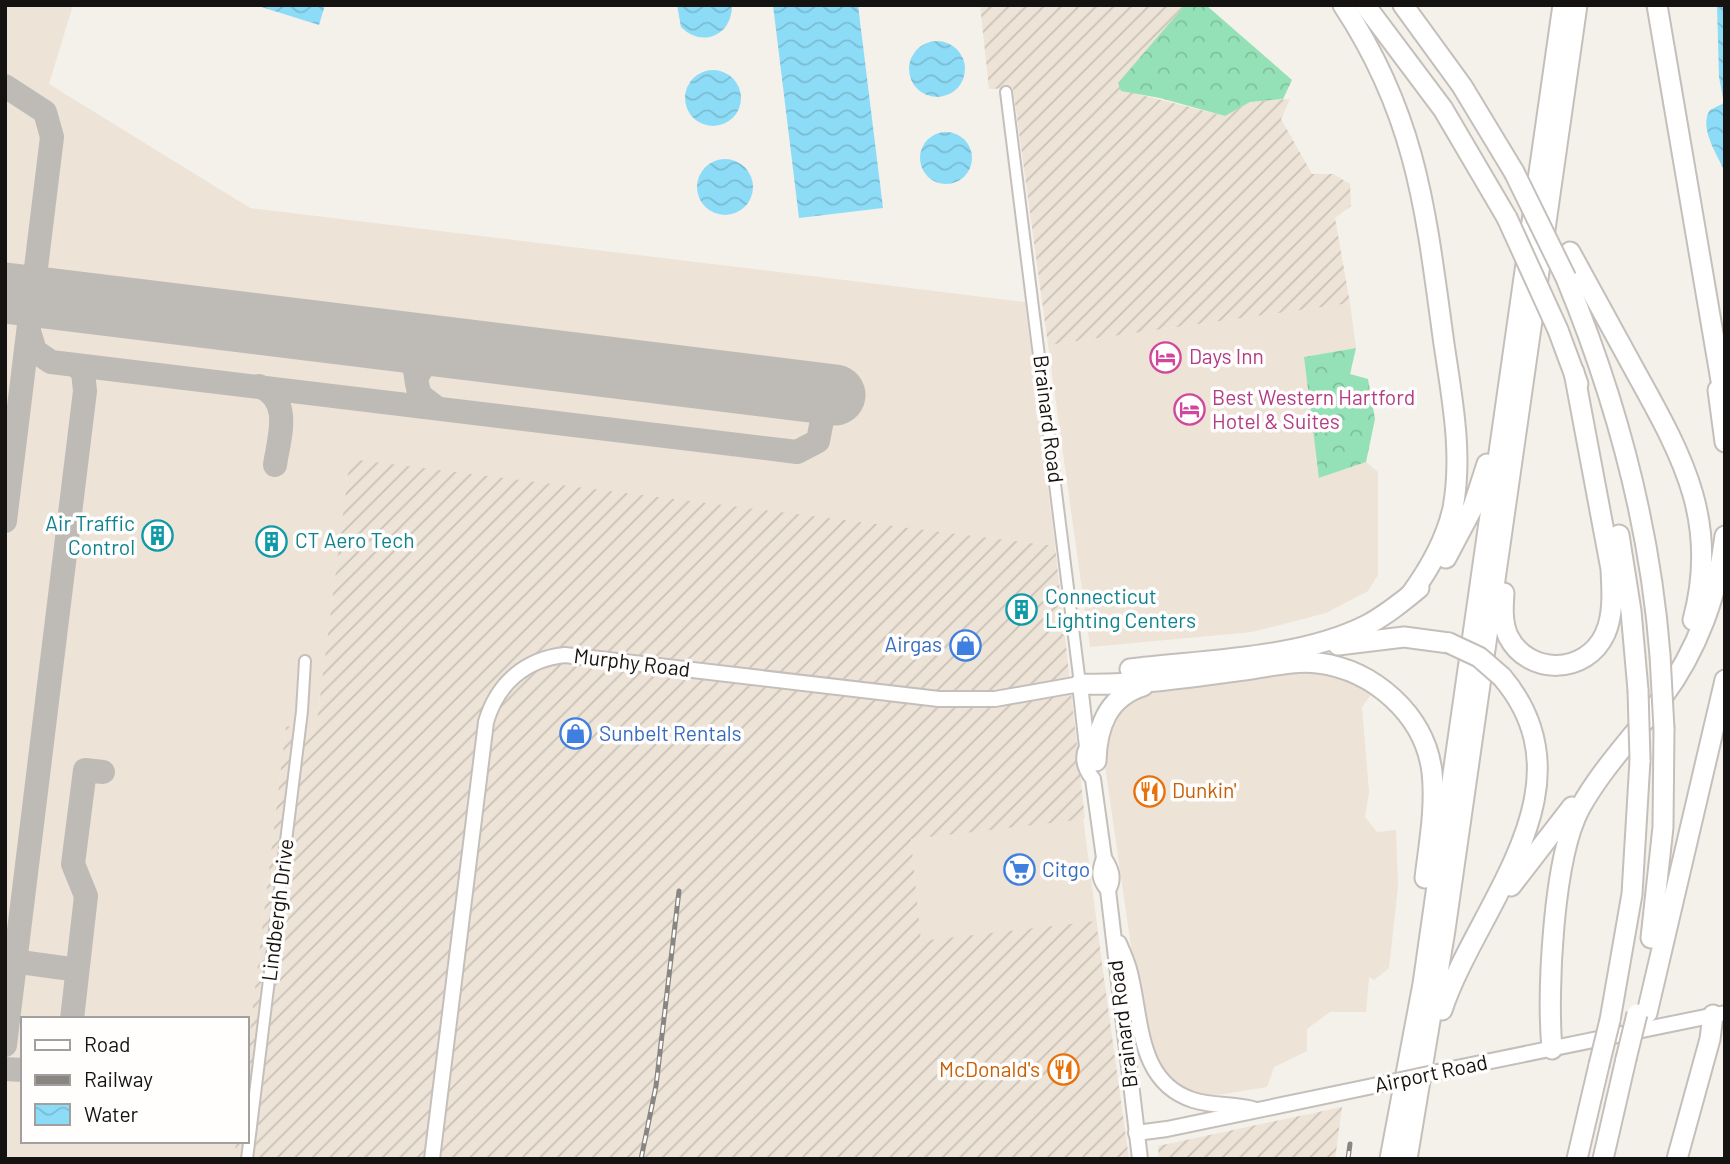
<svg xmlns="http://www.w3.org/2000/svg" width="1730" height="1164" viewBox="0 0 1730 1164" font-family="Barlow,sans-serif">
	<defs>
		<pattern id="industrial-furrows" width="10" height="10" patternUnits="userSpaceOnUse" patternTransform="scale(1.75)"><rect width="10" height="10" fill="#ede3d7"/><path d="M-1 1l2-2M0 10L10 0M9 11l2-2" fill="none" stroke="#cac2b8"/></pattern>
		<pattern id="forest-crowns" width="20" height="18" patternUnits="userSpaceOnUse" patternTransform="scale(1.75)"><rect width="20" height="18" fill="#95e1b7"/><path d="M2 6a3 3 0 1 1 6 0M12 15a3 3 0 1 1 6 0" fill="none" stroke="#80c09c"/></pattern>
		<pattern id="water-waves" width="16" height="10" patternUnits="userSpaceOnUse" patternTransform="scale(1.75)"><rect width="16" height="10" fill="#8ddcf7"/><path d="M0 5q4-4 8 0t8 0" fill="none" stroke="#79bcd3"/></pattern>
	</defs>
	<rect width="100%" height="100%" fill="#f4f0ea"/>
	<!-- built -->
	<g fill="#ede3d7">
		<path d="M5,5h68l-24,79 201,124 775,94 30,244 -705,-86 -34,269 -30,-3 -39,330v-37h-224v122h213l-2,18h-229z"/>
		<path d="M1350,303l6,45 -51,9 15,121 46,-16 12,10v103l-10,16 -42,22 -74,19 -162,15 -42,-302z"/>
		<path d="M1293,671h20l29,7 20,6 10,9 -10,14 7,85 -4,25 12,15 19,-2 2,57 -9,81 -15,12 -5,-3 -3,35h-36l-23,17v22l-33,16 -7,20 -63,10 -20,-7 -18,-12 -12,-18 -18,-79 -34,-236 16,-39 28,-15z"/>
		<path d="M1083,817l39,300 -201,-175 -10,-103z"/>
	</g>
	<!-- industrial -->
	<g fill="url(#industrial-furrows)">
		<path d="M980,5h205l-66,78 2,7 104,26 25,-14 40,-3 -9,20 31,55h21l17,10 1,22 -16,12 15,85 -302,42 -35,-257 -24,1z"/>
		<path d="M350,459l705,87 30,273 -174,20 10,102 175,-20 33,238h-895l2,-18h11v-85l39,-330 30,3z"/>
		<path d="M1342,1107l-7,52h-176l-1,-13z"/>
	</g>
	<!-- forest -->
	<g fill="url(#forest-crowns)">
		<path d="M1185,5h21l86,75 -9,19 -33,3 -25,14 -65,-18 -39,-7 -3,-8z"/>
		<path d="M1356,348l-6,26 18,5 7,40 -9,43 -47,16 -15,-121z"/>
	</g>
	<!-- water -->
	<g fill="url(#water-waves)">
		<path d="M255,5h70l-6,20z"/>
		<path d="M677,5h55c0,31 -30,43 -51,22z"/>
		<path d="M773,5h85l25,203 -84,10z"/>
		<path d="M1717,5h8v167c-7,-16 -27,-45 -15,-62l14,-7 -5,-26z"/>
		<circle cx="937" cy="69" r="28"/>
		<circle cx="713" cy="98" r="28"/>
		<circle cx="946" cy="158" r="26"/>
		<circle cx="725" cy="187" r="28"/>
	</g>
	<g fill="none" stroke-linecap="round" stroke-linejoin="round">
		<!-- taxiway -->
		<g stroke="#bebbb6" stroke-width="24">
			<path d="M5,86l40,26 7,25 -47,384"/>
			<path d="M29,331l6,20 16,11 746,90 21,-11 9,-47"/>
			<path d="M391,340c31,16 20,29 29,55l17,13"/>
			<path d="M418,375l11,-18 26,-9"/>
			<path d="M259,386c34,14 20,51 16,79"/>
			<path d="M5,960l66,9"/>
			<path d="M72,1019l14,-123 -13,-32 12,-94 18,2"/>
			<path d="M5,1045l80,-654 -2,-19 -8,-7"/>
			<path d="M5,1069l18,1"/>
		</g>
		<!-- runway -->
		<path stroke="#bebbb6" stroke-width="61" d="M5,293l830,102"/>
		<defs>
			<g id="street">
				<path d="M1006,92l74,592"/>
				<path d="M247,1159l55,-448 3,-50"/>
			</g>
			<g id="secondary">
				<path d="M1104,858c-5,14 -6,20 4,32"/>
				<path d="M1119,943c4,10 9,20 11,30 12,46 7,109 63,127 21,7 43,3 63,10"/>
				<path d="M1447,1070l278,-57"/>
				<path d="M1136,1133l31,-4 206,-43"/>
				<path d="M432,1159l54,-437c11,-38 39,-63 79,-67l374,44h56l85,-15 7,63c-6,12 -2,22 6,32l11,79c7,11 11,20 4,32l32,269"/>
			</g>
			<g id="highway">
				<path d="M1343,5c75,114 83,209 101,339 8,54 19,110 9,164 -7,32 -23,60 -42,86"/>
				<path d="M1365,5l78,104 64,109"/>
				<path d="M1403,5l59,81 52,86"/>
				<path d="M1657,5l68,399"/>
				<path d="M1570,252c23,42 46,84 69,126 45,81 80,146 54,242"/>
				<path d="M1566,278c50,121 84,247 94,377"/>
				<path d="M1558,330l20,54"/>
				<path d="M1718,390l7,52"/>
				<path d="M1619,535l12,76 7,79"/>
				<path d="M1446,558l27,-51 14,-43"/>
				<path d="M1504,593c-1,15 -2,29 4,43 20,40 78,39 97,-2 9,-20 7,-43 6,-65l-37,-197"/>
				<path d="M1338,645l66,-8 45,6"/>
				<path d="M1130,669c74,-9 170,-10 237,-44 19,-10 35,-23 52,-37"/>
				<path d="M1080,684c54,2 110,-7 164,-14 24,-3 50,-10 74,-7 56,7 107,52 114,109 4,35 -3,72 -7,106"/>
				<path d="M1096,761c1,-35 12,-64 47,-75"/>
				<path d="M1511,886l61,-79"/>
				<path d="M1651,938l12,-111 1,-98"/>
				<path d="M1442,1010c35,-105 154,-222 60,-333"/>
				<path d="M1647,1013l78,-333"/>
				<path d="M1610,1020l22,-126 8,-134"/>
				<path d="M1552,1049c-5,-58 1,-191 28,-241 22,-40 55,-73 82,-110 35,-47 56,-104 63,-162"/>
				<path d="M1390,1159l33,-175 140,-979"/>
				<path d="M1407,1159l38,-229 132,-925"/>
				<path d="M1577,1159l22,-94"/>
				<path d="M1603,1159l23,-100"/>
				<path d="M1677,1159l33,-120 3,-24"/>
			</g>
		</defs>
		<!-- street casing -->
		<use href="#street" stroke="#c4bfba" stroke-width="14"/>
		<!-- secondary casing -->
		<use href="#secondary" stroke="#c4bfba" stroke-width="18"/>
		<!-- highway casing -->
		<use href="#highway" stroke="#c4bfba" stroke-width="23"/>
		<!-- street -->
		<use href="#street" stroke="#fff" stroke-width="10"/>
		<!-- secondary -->
		<use href="#secondary" stroke="#fff" stroke-width="14"/>
		<!-- highway -->
		<use href="#highway" stroke="#fff" stroke-width="19"/>
		<defs>
			<g id="rail">
				<path d="M641,1159l15,-73 23,-195"/>
				<path d="M1348,1159l2,-15"/>
			</g>
		</defs>
		<!-- rail casing -->
		<use href="#rail" stroke="#898682" stroke-width="5"/>
		<!-- rail -->
		<use href="#rail" stroke="#fffefd" stroke-width="2.5" stroke-dasharray="8" stroke-linecap="butt"/>
		<defs>
			<path id="secondary-bridge" d="M1373,1086l74,-16"/>
			<g id="highway-bridge">
				<path d="M1514,172l52,106"/>
				<path d="M1507,218l51,112"/>
				<path d="M1449,643l30,14 23,20"/>
				<path d="M1660,655l4,74"/>
				<path d="M1638,690l2,70"/>
				<path d="M1626,1059l11,-45"/>
				<path d="M1599,1065l11,-45"/>
			</g>
		</defs>
		<!-- secondary-bridge casing -->
		<use href="#secondary-bridge" stroke="#c4bfba" stroke-width="18" stroke-linecap="butt"/>
		<!-- highway-bridge casing -->
		<use href="#highway-bridge" stroke="#c4bfba" stroke-width="23" stroke-linecap="butt"/>
		<!-- secondary-bridge -->
		<use href="#secondary-bridge" stroke="#fff" stroke-width="14"/>
		<!-- highway-bridge -->
		<use href="#highway-bridge" stroke="#fff" stroke-width="19"/>
	</g>
	<!-- icons -->
	<defs>
		<symbol id="hotel-ring" viewBox="-11 -11 22 22"><circle r="9.5" fill="#fffefd" stroke="#d1479c" stroke-width="1.5"/><path d="M-6-4.5h1.5V1H6V5H4.5V3h-9V5H-6ZM-4 0a1.8 1.8 0 1 1 3.6 0ZM.5 0V-2.5h3Q6-2.5 6 0Z" fill="#d1479c"/></symbol>
		<symbol id="building-ring" viewBox="-11 -11 22 22"><circle r="9.5" fill="#fffefd" stroke="#0f9aa8" stroke-width="1.5"/><path d="M-4-6H4V6H1V3H-1V6H-4ZM-2.5-4.3h1.7v1.8h-1.7ZM.8-4.3h1.7v1.8H.8ZM-2.5-1h1.7V.8h-1.7ZM.8-1h1.7V.8H.8Z" fill="#0f9aa8"/></symbol>
		<symbol id="shop-ring" viewBox="-11 -11 22 22"><circle r="9.5" fill="#fffefd" stroke="#3f7fe0" stroke-width="1.5"/><path d="M-5-2.5h2.3a2.7 3.5 0 0 1 5.4 0H5L5.5 6h-11ZM-1.5-2.5h3a1.5 2.3 0 0 0-3 0Z" fill="#3f7fe0"/></symbol>
		<symbol id="restaurant-ring" viewBox="-11 -11 22 22"><circle r="9.5" fill="#fffefd" stroke="#e8710a" stroke-width="1.5"/><path d="M-5-6h1v4h1v-4h1v4h1v-4h1v5L-1.5 .5V6h-2V.5L-5-1ZM5-6V6H3V1.5H1.5Q1.5-4 5-6Z" fill="#e8710a"/></symbol>
		<symbol id="supermarket-ring" viewBox="-11 -11 22 22"><circle r="9.5" fill="#fffefd" stroke="#3f7fe0" stroke-width="1.5"/><path d="M-6-5.5h2.5l.6 2H6L4.5 2H-2.5L-4.4-4H-6ZM-1.5 3.2a1.3 1.3 0 1 0 .1 0ZM3 3.2a1.3 1.3 0 1 0 .1 0Z" fill="#3f7fe0"/></symbol>
	</defs>
	<g fill-rule="evenodd">
		<use href="#hotel-ring" x="1148" y="340" width="35" height="35"/>
		<use href="#hotel-ring" x="1172" y="392" width="35" height="35"/>
		<use href="#building-ring" x="140" y="518" width="35" height="35"/>
		<use href="#building-ring" x="254" y="524" width="35" height="35"/>
		<use href="#building-ring" x="1004" y="592" width="35" height="35"/>
		<use href="#shop-ring" x="948" y="628" width="35" height="35"/>
		<use href="#shop-ring" x="558" y="716" width="35" height="35"/>
		<use href="#restaurant-ring" x="1132" y="774" width="35" height="35"/>
		<use href="#supermarket-ring" x="1002" y="852" width="35" height="35"/>
		<use href="#restaurant-ring" x="1046" y="1052" width="35" height="35"/>
	</g>
	<g text-anchor="middle" stroke-width="7" stroke-linejoin="round" paint-order="stroke">
		<!-- hotel labels -->
		<g font-size="21" fill="#b23c85" stroke="#fffefd" text-anchor="start">
			<text x="1189" y="364">Days Inn</text>
			<text x="1212" y="405">Best Western Hartford<tspan x="1212" dy="24">Hotel &amp; Suites</tspan></text>
		</g>
		<!-- street labels -->
		<g font-size="21" fill="#151312" stroke="#fffefd">
			<text transform="translate(1048 419) rotate(83)" y="7">Brainard Road</text>
			<text transform="translate(632 663) rotate(7)" y="7">Murphy Road</text>
			<text transform="translate(278 910) rotate(-83)" y="7">Lindbergh Drive</text>
			<text transform="translate(1123 1024) rotate(-97)" y="7">Brainard Road</text>
			<text transform="translate(1431 1074) rotate(-12)" y="7">Airport Road</text>
		</g>
		<!-- culture labels -->
		<g font-size="21" fill="#0d838f" stroke="#fffefd" text-anchor="start">
			<text x="135" y="531" text-anchor="end">Air Traffic<tspan x="135" dy="24">Control</tspan></text>
			<text x="295" y="548">CT Aero Tech</text>
			<text x="1045" y="604">Connecticut<tspan x="1045" dy="24">Lighting Centers</tspan></text>
		</g>
		<!-- shop labels -->
		<g font-size="21" fill="#366cbe" stroke="#fffefd" text-anchor="start">
			<text x="942" y="652" text-anchor="end">Airgas</text>
			<text x="599" y="741">Sunbelt Rentals</text>
			<text x="1042" y="877">Citgo</text>
		</g>
		<!-- food labels -->
		<g font-size="21" fill="#c56008" stroke="#fffefd" text-anchor="start">
			<text x="1172" y="798">Dunkin'</text>
			<text x="1040" y="1077" text-anchor="end">McDonald's</text>
		</g>
	</g>
	<!-- border -->
	<rect width="1730" height="1164" fill="none" stroke="#151312" stroke-width="14"/>
	<!-- legend -->
	<rect x="21" y="1017" width="228" height="126" fill="#fffefd" stroke="#a1a09f" stroke-width="2"/>
	<rect x="35" y="1040" width="35" height="10" fill="#ffffff" stroke="#a1a09f" stroke-width="2"/>
	<text x="84" y="1052" font-size="21" fill="#151312">Road</text>
	<rect x="35" y="1075" width="35" height="10" fill="#898682" stroke="#a1a09f" stroke-width="2"/>
	<text x="84" y="1087" font-size="21" fill="#151312">Railway</text>
	<rect x="35" y="1104" width="35" height="21" fill="url(#water-waves)" stroke="#a1a09f" stroke-width="2"/>
	<text x="84" y="1122" font-size="21" fill="#151312">Water</text>
</svg>
